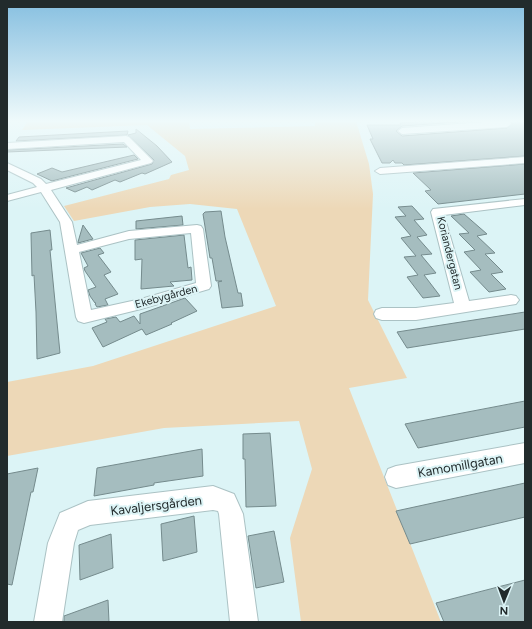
<svg xmlns="http://www.w3.org/2000/svg" width="532" height="629" viewBox="0 0 532 629" font-family="Figtree,sans-serif">
	<rect width="100%" height="100%" fill="#dcf4f6"/>
	<!-- green -->
	<path fill="#edd8b7" d="M28,121h161l1,8 125,-3v-5h41l13,43 4,30 -5,106 39,78 -58,10 92,234h-140l-11,-84 22,-69 -13,-48 -135,7 -157,28v-74l86,-16 183,-60 -39,-97 -47,-5 -40,3 -76,14 -10,-15 105,-27 2,-4 18,-5 -4,-14 -38,-31 -125,5z"/>
	<!-- building -->
	<g fill="#a5bdbf" stroke="#758b8d">
		<path d="M423,121h49l-70,5 -6,5 6,5 105,-8 5,-4 -1,-3h14v35l-121,9 -2,-2h-7l-2,-3 -3,3h-8l-12,-24h3l-6,-14h34l-1,-2z"/>
		<path d="M136,129l21,17 15,16 -27,12 -3,-1 -22,9 -5,-2 -23,10 -5,-3 -12,5 -9,-4 86,-24 2,-4 -26,-25 8,-2z"/>
		<path d="M128,131l-1,4 -111,6 3,-4z"/>
		<path d="M123,144l4,3 -120,5 1,-2z"/>
		<path d="M134,155l4,4 -86,22 -15,-7 15,-6 10,4z"/>
		<path d="M525,164v30l-87,10 -13,-13 6,-1 -18,-17z"/>
		<path d="M412,206l12,13 -10,1 13,15 -10,2 15,17 -11,1 15,18 -12,2 16,21 -17,2 -16,-21 11,-2 -14,-18 12,-1 -15,-18 10,-2 -16,-19 11,-1 -8,-9z"/>
		<path d="M221,211l4,26 13,56h3l2,13 -21,2 -4,-26 4,-1h-6l-4,-23h-2l-7,-44 2,-2z"/>
		<path d="M464,214l23,20 -10,2 18,17 -10,1 18,18 -12,2 15,15 -17,3 -19,-20 11,-2 -17,-18 11,-2 -16,-16 10,-1 -18,-17z"/>
		<path d="M182,216l1,9 -47,4v-8z"/>
		<path d="M83,225l10,14 -15,4v-1z"/>
		<path d="M50,230l2,20h-2l2,21 8,82 -23,6 -1,-47 -2,-37 -2,1 -1,-43z"/>
		<path d="M184,235l4,33 3,-1 1,13 -22,2 4,4 -33,3 1,-30 -7,1v-20z"/>
		<path d="M100,248l4,5 -6,2 13,17 -7,3 14,19 -13,5 3,6 -11,2 -2,-3 1,-1h-1l-5,-7 -2,-6 8,-3 -11,-16 -1,-3 4,-2 -7,-13z"/>
		<path d="M185,298l12,13 -26,12 1,1 -26,11 -4,-6 -39,18 -11,-19 15,-6 -2,-3 11,-2 4,5 14,-6 6,8v-10z"/>
		<path d="M525,312v17l-118,19 -10,-16z"/>
		<path d="M525,401v26l-107,21 -13,-24z"/>
		<path d="M270,433l6,73 -30,1 -1,-48h-2v-25z"/>
		<path d="M202,449l1,27 -49,7v2l-60,11 3,-28z"/>
		<path d="M38,468l-5,24h-2l-19,93 -5,-1v-110z"/>
		<path d="M525,483v34l-115,27 -14,-33z"/>
		<path d="M194,516l3,36 -34,9 -2,-37z"/>
		<path d="M274,531l10,51 -28,6 -8,-52z"/>
		<path d="M111,534l2,34 -33,12 -1,-35z"/>
		<path d="M525,580v42h-81l-8,-19z"/>
		<path d="M108,600l1,22h-45v-6z"/>
	</g>
	<g fill="none" stroke-linecap="round" stroke-linejoin="round">
		<defs>
			<g id="minor">
				<path d="M498,121h11l2,3 -4,3 -105,7 -4,-3 4,-3z"/>
				<path d="M126,136l3,1 24,24 -2,2 -100,27 21,32 5,23 52,-14 68,-6 4,1 2,3 8,57 -2,3 -68,20 -57,14 -6,-2 -2,-4 -16,-95 -19,-30 -34,9v-6l30,-8 -4,-4 -26,-13v-7l34,16 5,5 95,-24 -17,-18 -117,7v-6zM191,233l5,50 -55,16 -50,11 -12,-58 50,-13z"/>
				<path d="M525,157v6l-145,11 -5,-3 5,-3z"/>
				<path d="M525,199v6l-81,10 25,86 42,-6 5,1 3,4 -3,4 -100,16h-34l-6,-2 -2,-4 2,-4 6,-2h34l38,-5 -23,-91 2,-3z"/>
				<path d="M525,443v20l-129,25 -8,-3 -3,-8 3,-8 8,-3z"/>
				<path d="M213,486l21,8 9,20 15,108h-28l-11,-108 -1,-3 -5,-1 -123,15 -12,5 -4,13 -12,79h-28l14,-79 12,-30 28,-12z"/>
			</g>
		</defs>
		<!-- minor casing -->
		<use href="#minor" stroke="#abc2c4" stroke-width="2"/>
		<!-- minor -->
		<use href="#minor" fill="#fff" fill-rule="evenodd"/>
	</g>
	<!-- sky -->
	<linearGradient id="sky" x2="0" y2="1"><stop stop-color="#86bfe0"/><stop offset="0.58" stop-color="#effafb"/><stop offset="1" stop-color="#effafb" stop-opacity="0"/></linearGradient>
	<rect width="532" height="209" fill="url(#sky)"/>
	<g text-anchor="middle" stroke-width="4" stroke-linejoin="round" paint-order="stroke">
		<!-- street labels -->
		<g font-size="11" fill="#222b2c" stroke="#dcf4f6">
			<text transform="translate(450 253) rotate(76)" y="4">Koriandergatan</text>
			<text transform="translate(166 296) rotate(-15)" y="4">Ekebygården</text>
		</g>
		<!-- near-street labels -->
		<g font-size="13" fill="#222b2c" stroke="#dcf4f6">
			<text transform="translate(460 465) rotate(-10)" y="5">Kamomillgatan</text>
			<text transform="translate(156 505) rotate(-7)" y="5">Kavaljersgården</text>
		</g>
	</g>
	<!-- border -->
	<rect width="532" height="629" fill="none" stroke="#222b2c" stroke-width="16"/>
	<!-- north arrow -->
	<g transform="translate(504 601) rotate(181)" stroke="#dcf4f6" stroke-width="3" paint-order="stroke">
	<path d="M0-3L7 15L0 10L-7 15Z" fill="#222b2c"/>
	<text y="-6" font-size="11" font-weight="bold" text-anchor="middle" fill="#222b2c">N</text>
	</g>
</svg>
